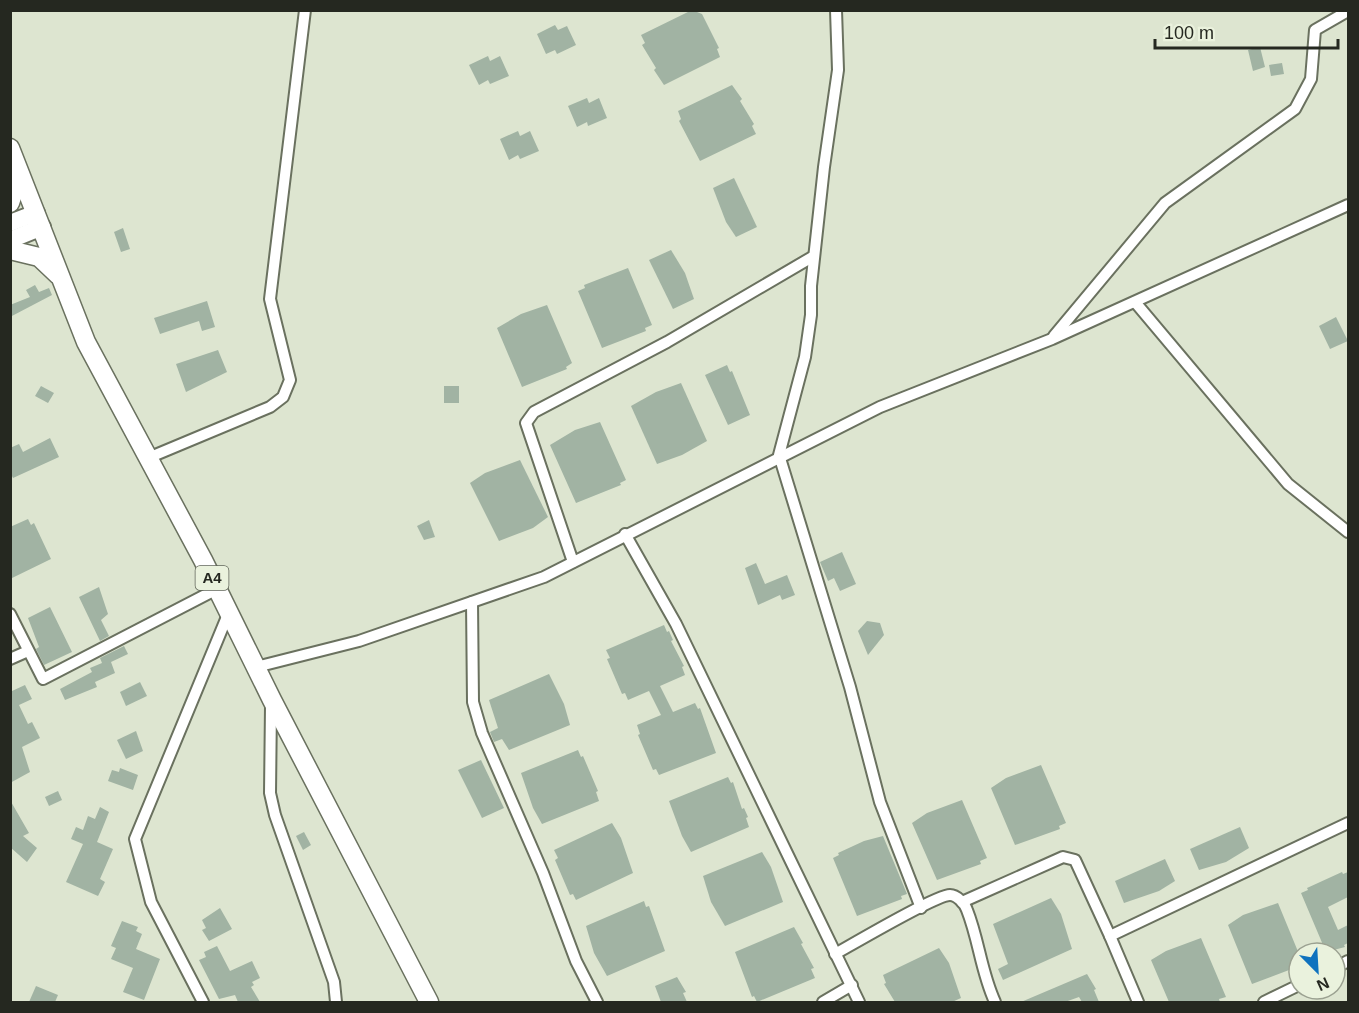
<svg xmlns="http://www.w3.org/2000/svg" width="1359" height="1013" viewBox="0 0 1359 1013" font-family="Arial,sans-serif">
	<rect width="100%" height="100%" fill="#dde5d0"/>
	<!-- building -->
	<g fill="#a1b3a3">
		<path d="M692,10l10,4 17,34 -2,1 3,8 -56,28 -10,-15 2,-2 -14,-23 3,-2 -4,-8z"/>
		<path d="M555,25l3,5 9,-4 9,19 -19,9 -2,-4 -9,4 -9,-20z"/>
		<path d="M1260,47l5,20 -12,4 -5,-21z"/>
		<path d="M488,56l2,5 10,-5 9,20 -19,8 -2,-4 -9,5 -10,-20z"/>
		<path d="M1282,63l2,11 -13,2 -2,-11z"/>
		<path d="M732,85l10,14 -2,2 14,23 -2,2 4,8 -56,27 -21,-40 2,-2 -3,-8z"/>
		<path d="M587,98l2,5 10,-5 8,20 -19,8 -1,-4 -10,5 -9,-21z"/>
		<path d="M518,131l2,5 10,-5 9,20 -19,8 -2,-4 -9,5 -9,-21z"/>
		<path d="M734,178l23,49 -21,10 -10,-15 -13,-34z"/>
		<path d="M123,228l7,21 -9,3 -7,-20z"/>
		<path d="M671,250l14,23 9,26 -21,10 -24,-49z"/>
		<path d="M628,268l24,57 -7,3 1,3 -44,17 -24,-57 7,-3 -1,-3z"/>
		<path d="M35,285l4,7 10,-4 3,7 -42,22v-12l20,-8 -4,-7z"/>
		<path d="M207,301l8,26 -13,4 -3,-10 -39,13 -6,-16z"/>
		<path d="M547,305l25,58 -6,4 1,2 -45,18 -25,-59 24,-14z"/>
		<path d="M1336,317l12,24 -18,8 -11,-23z"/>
		<path d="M218,350l9,22 -41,20 -10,-28z"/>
		<path d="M727,365l3,7 2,-1 18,44 -22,10 -23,-50z"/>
		<path d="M681,383l26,58 -25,14 -25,9 -26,-58 25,-14z"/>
		<path d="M41,386l13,7 -6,10 -13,-7z"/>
		<rect x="444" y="386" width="15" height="17"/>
		<path d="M600,422l26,58 -6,3 1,2 -45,18 -26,-58 25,-15z"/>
		<path d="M50,438l9,19 -46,21 -3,-6v-24l9,-4 4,8z"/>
		<path d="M520,460l28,57 -15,11 -34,13 -29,-58 15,-10z"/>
		<path d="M28,519l3,6 3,-2 17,36 -41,20v-52z"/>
		<path d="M429,520l6,17 -11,3 -7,-14z"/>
		<path d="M842,552l14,32 -16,7 -6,-13 -6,3 -8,-19z"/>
		<path d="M756,563l9,21 22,-9 8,20 -13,5 -2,-5 -22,10 -13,-37z"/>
		<path d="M99,587l9,27 -7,6 8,16 -9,5 -21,-44z"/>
		<path d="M50,607l22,45 -28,13 -8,-16 3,-2 -11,-29z"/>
		<path d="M867,621l13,2 4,12 -16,20 -10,-24z"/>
		<path d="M664,625l3,7 2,-1 4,9 -2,1 13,25 -2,1 3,8 -25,11 13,26 22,-9 3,6 2,-1 16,45 -57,22 -3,-6 -3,1 -15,-35 2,-1 -3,-9 24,-10 -12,-24 -21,9 -3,-7 -3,1 -15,-35 3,-1 -4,-8z"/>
		<path d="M124,646l4,8 -17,8 4,11 -20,9 2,5 -32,13 -5,-11 32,-17 -2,-4 12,-5 -2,-5z"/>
		<path d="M549,674l15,30 6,21 -61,25 -7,-11 -8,3 -4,-10 8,-4 -9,-28z"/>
		<path d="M140,682l7,14 -21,10 -6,-14z"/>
		<path d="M25,685l7,14 -13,6 9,19 4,-2 8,16 -18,9 8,25 -20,11v-95l2,3z"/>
		<path d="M136,731l7,20 -17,8 -9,-19z"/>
		<path d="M578,750l3,7 2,-1 15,35 -2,1 3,9 -57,23 -9,-16 -12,-35z"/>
		<path d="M481,760l23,48 -22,10 -24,-48z"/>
		<path d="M1041,765l25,58 -7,3 1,3 -45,16 -24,-57 15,-10z"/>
		<path d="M120,768l18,7 -5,15 -25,-9 4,-11 7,2z"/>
		<path d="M728,777l3,6 2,-1 9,27 2,-1 4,9 -2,1 3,9 -58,25 -9,-16 -13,-35z"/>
		<path d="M58,791l4,9 -13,6 -4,-9z"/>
		<path d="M10,800l19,33 -6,3 14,12 -10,14 -17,-15z"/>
		<path d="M962,800l25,58 -7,3 1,3 -44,16 -25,-57 15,-10z"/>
		<path d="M100,807l9,5 -12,30 16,7 -13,30 5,3 -7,14 -32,-14 17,-38 -12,-5 5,-12 7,3 5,-14 7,3z"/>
		<path d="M612,823l9,15 12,35 -57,27 -3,-6 -3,1 -15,-35 3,-2 -4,-8z"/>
		<path d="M1240,827l9,21 -23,14 -27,8 -9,-21z"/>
		<path d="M304,832l7,13 -8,5 -7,-14z"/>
		<path d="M883,836l24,58 -6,2 1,3 -45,17 -24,-58 6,-3 -1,-2 26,-12z"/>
		<path d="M762,852l9,15 12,35 -58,24 -14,-24 -8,-26z"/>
		<path d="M1165,859l10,22 -16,10 -35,12 -9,-22z"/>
		<path d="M1342,872l1,2 5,-2v25l-20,10 10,23 10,-5v18l-4,2 1,2 -19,5 -25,-59 7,-3 -1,-2z"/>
		<path d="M1051,898l10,16 11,35 -69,31 -5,-11 10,-5 -15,-40z"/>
		<path d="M644,901l2,6 3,-1 16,45 -58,25 -13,-23 -8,-27z"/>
		<path d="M1278,903l21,51v9l-3,1 1,3 -45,17 -24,-59 15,-10z"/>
		<path d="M220,908l12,21 -23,12 -7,-11 4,-2 -4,-8z"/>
		<path d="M122,921l16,6 -2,4 6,3 -6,15 24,10 -16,41 -21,-8 10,-24 -22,-9 5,-11 -5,-2z"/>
		<path d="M794,927l9,16 -2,1 13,24 -3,1 4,9 -58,24 -3,-6 -2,1 -17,-45z"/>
		<path d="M1201,938l25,59 -7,2 1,3h-51l-18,-42 15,-9z"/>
		<path d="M217,946l13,25 22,-10 8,17 -8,4 2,3 -3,2 9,15h-22l-3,-7 -16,4 -20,-39 7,-3 -2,-5z"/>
		<path d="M939,948l10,15 12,35 -9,4h-57l-11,-18 2,-1 -3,-8z"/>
		<path d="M1087,974l9,15 -2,1 5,12h-17l-3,-5 -14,5h-44z"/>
		<path d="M677,977l9,15 -3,1 4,9h-26l-6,-16z"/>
		<path d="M36,986l22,9 -3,7h-26z"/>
	</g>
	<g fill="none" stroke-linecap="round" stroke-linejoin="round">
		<defs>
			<g id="street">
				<path d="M836,10l2,60 -14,97 -13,119v29l-6,42 -26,98 71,232 30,115 41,106"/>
				<path d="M1135,302l153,182 60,48"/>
				<path d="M1054,336l111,-133 130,-94 16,-30 4,-49 33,-19"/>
				<path d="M148,458l122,-51 13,-10 7,-17 -20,-81 35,-289"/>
				<path d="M625,534l51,90 183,378"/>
				<path d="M573,562l-47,-139 8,-11 133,-70 147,-86"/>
				<path d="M472,602l1,100 9,31 61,140 33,88 21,41"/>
				<path d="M10,614l33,65 174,-90"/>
				<path d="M10,659l18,-8"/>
				<path d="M256,667l103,-26 185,-64 336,-170 172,-68 296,-134"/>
				<path d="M271,706l-1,87 5,22 59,167 2,20"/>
				<path d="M962,902l101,-45 12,3 35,76"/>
				<path d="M835,954c18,-10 101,-59 115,-59 7,0 15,9 17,15 12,30 14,62 28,92"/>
				<path d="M1335,968l13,-7"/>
				<path d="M203,1002l-52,-100 -16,-63 94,-227"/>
				<path d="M823,1002l29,-17"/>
				<path d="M1138,1002l-28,-66 238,-113"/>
				<path d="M1264,1002l35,-17"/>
			</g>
			<g id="primary">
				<path d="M10,223l26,-10"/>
				<path d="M10,240l32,-13"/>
			</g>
			<g id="highway">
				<path d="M10,148l76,194 117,218 69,140 157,302"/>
				<path d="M10,203l7,-21 -3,-13"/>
				<path d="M10,250l29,7 19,18"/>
			</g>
		</defs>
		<!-- street casing -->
		<use href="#street" stroke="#6a715f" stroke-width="14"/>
		<!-- primary casing -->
		<use href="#primary" stroke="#6a715f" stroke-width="20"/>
		<!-- highway casing -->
		<use href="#highway" stroke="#6a715f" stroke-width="21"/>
		<!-- street -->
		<use href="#street" stroke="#fff" stroke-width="10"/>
		<!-- primary -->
		<use href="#primary" stroke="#fff" stroke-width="16"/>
		<!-- highway -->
		<use href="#highway" stroke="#fff" stroke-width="18"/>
	</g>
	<g text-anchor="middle" stroke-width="6" stroke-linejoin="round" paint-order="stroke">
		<!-- shield labels -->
		<rect fill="#eaf2dd" stroke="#606559" stroke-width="1.5" x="195.5" y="566" width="33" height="24" rx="4.5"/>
		<g font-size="15" font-weight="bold" fill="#252820">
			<text x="212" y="583">A4</text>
		</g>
	</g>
	<!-- border -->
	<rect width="1359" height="1013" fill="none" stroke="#252820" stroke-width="24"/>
	<!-- north arrow -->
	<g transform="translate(1317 971) rotate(156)"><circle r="28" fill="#eaf2dd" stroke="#9ba191" stroke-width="1.5"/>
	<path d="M0-4.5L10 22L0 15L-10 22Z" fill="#0f72be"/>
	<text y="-9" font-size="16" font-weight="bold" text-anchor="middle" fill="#252820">N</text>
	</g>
	<!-- scale -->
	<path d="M1155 39v9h183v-9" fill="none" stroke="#252820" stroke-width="3"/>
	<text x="1164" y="39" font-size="18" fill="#252820" stroke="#eaf2dd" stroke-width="4.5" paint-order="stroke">100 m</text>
</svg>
